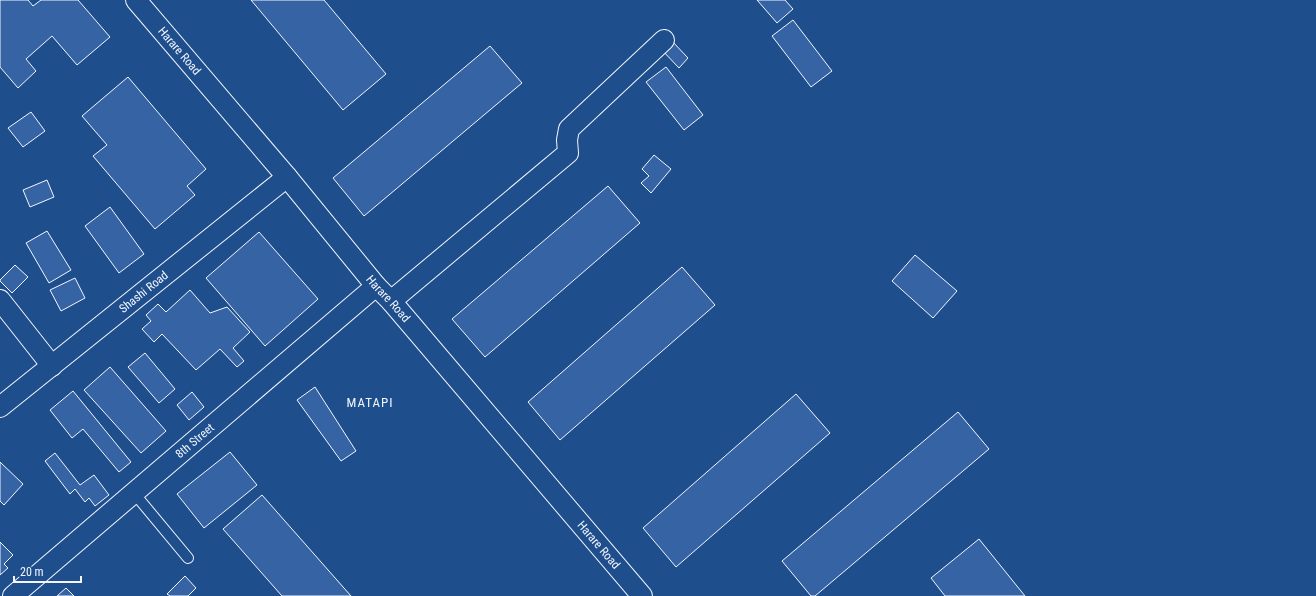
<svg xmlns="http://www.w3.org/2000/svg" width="1316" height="596" viewBox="0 0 1316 596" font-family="'Roboto Condensed',sans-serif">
	<rect width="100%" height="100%" fill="#1f4e8c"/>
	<!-- building -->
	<g fill="#3563a3" stroke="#f2f6ff">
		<path d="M0,0h28l5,6 8,-6h37l32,37 -33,28 -25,-29 -26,23 10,12 -18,17 -18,-21z"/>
		<path d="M251,0h73l62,74 -43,36z"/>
		<path d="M757,0h28l8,9 -16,14z"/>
		<path d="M793,20l39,51 -21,16 -39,-51z"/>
		<path d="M671,40l17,18 -9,10 -18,-19z"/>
		<path d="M490,46l32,37 -158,133 -31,-38z"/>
		<path d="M666,67l37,48 -19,15 -38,-48z"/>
		<path d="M128,77l78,92 -19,17 8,9 -40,34 -62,-73 14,-11 -25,-29z"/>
		<path d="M31,112l14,19 -22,16 -15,-19z"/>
		<path d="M654,155l17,14 -20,24 -10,-10 8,-7 -7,-7z"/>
		<path d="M47,180l7,17 -24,10 -7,-17z"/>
		<path d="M608,186l32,37 -155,134 -33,-38z"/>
		<path d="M110,207l34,47 -25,19 -34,-47z"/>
		<path d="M47,231l24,39 -22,13 -23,-40z"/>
		<path d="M259,232l59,67 -53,47 -59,-68z"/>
		<path d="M915,255l42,36 -24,27 -41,-37z"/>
		<path d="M15,265l13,12 -16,16 -12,-12v-1z"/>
		<path d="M682,267l33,38 -155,135 -32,-38z"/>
		<path d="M75,278l10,20 -24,13 -11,-21z"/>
		<path d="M190,290l20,23 17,-6 23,25 -17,16 11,13 -7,6 -17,-18 -24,21 -34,-36 -8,8 -12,-13 9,-8 -5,-6 12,-11 8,8z"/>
		<path d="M145,353l30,36 -16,14 -31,-36z"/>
		<path d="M110,367l56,64 -25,22 -57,-63z"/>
		<path d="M315,387l41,64 -15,10 -44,-61z"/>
		<path d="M73,391l58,71 -12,10 -36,-43 -11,9 -22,-28z"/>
		<path d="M192,392l12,15 -15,13 -12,-15z"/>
		<path d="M796,394l34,39 -154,134 -33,-39z"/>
		<path d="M958,412l31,37 -174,147h-4l-29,-35z"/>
		<path d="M230,452l27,33 -53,43 -27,-34z"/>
		<path d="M55,453l25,32 14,-10 15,20 -14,11 -6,-8 -4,4 -10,-13 -5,5 -25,-33z"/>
		<path d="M0,462l23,22 -19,21 -4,-4z"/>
		<path d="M262,495l89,101h-69l-59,-67z"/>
		<path d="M979,539l46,57h-80l-14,-18z"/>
		<path d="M0,542l13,13 -9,9 4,4 -8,7z"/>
		<path d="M185,576l11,12 -8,8h-18l-3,-2z"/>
		<path d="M66,588l8,8h-17z"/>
	</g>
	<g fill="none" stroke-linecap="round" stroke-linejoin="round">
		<defs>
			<path id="lane" d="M134,493l54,65"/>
			<g id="street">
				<path id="s1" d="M136,0l151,177 89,109 15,15 251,295"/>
				<path d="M0,300l52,66"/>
				<path d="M391,301l177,-148 -1,-13 2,-11 95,-89"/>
				<path id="s2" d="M0,407l287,-230"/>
				<path id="s3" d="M13,596l363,-310"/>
			</g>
		</defs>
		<!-- lane casing -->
		<use href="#lane" stroke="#f2f6ff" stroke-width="12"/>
		<!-- street casing -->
		<use href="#street" stroke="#f2f6ff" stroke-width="22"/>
		<!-- lane -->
		<use href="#lane" stroke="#1f4e8c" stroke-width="10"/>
		<!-- street -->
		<use href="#street" stroke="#1f4e8c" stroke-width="20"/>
	</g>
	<g text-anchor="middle" stroke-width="3" stroke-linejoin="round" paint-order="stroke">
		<!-- street labels -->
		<g font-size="12" fill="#f2f6ff" stroke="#1f4e8c">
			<text dy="4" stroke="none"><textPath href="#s1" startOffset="67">Harare Road</textPath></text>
			<text dy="4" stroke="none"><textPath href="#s2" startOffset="184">Shashi Road</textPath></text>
			<text dy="4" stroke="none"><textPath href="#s1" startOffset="391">Harare Road</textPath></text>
			<text dy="4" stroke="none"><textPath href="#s3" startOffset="239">8th Street</textPath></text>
			<text dy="4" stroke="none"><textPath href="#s1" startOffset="715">Harare Road</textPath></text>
		</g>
		<!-- neighbourhood labels -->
		<g font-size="13" letter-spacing="1" fill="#f2f6ff" stroke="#1f4e8c">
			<text x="370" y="407">MATAPI</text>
		</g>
	</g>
	<!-- scale -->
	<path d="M14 576v6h67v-6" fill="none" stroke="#f2f6ff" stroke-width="2"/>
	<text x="20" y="576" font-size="12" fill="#f2f6ff" stroke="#1f4e8c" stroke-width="3" paint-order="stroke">20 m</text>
</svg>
